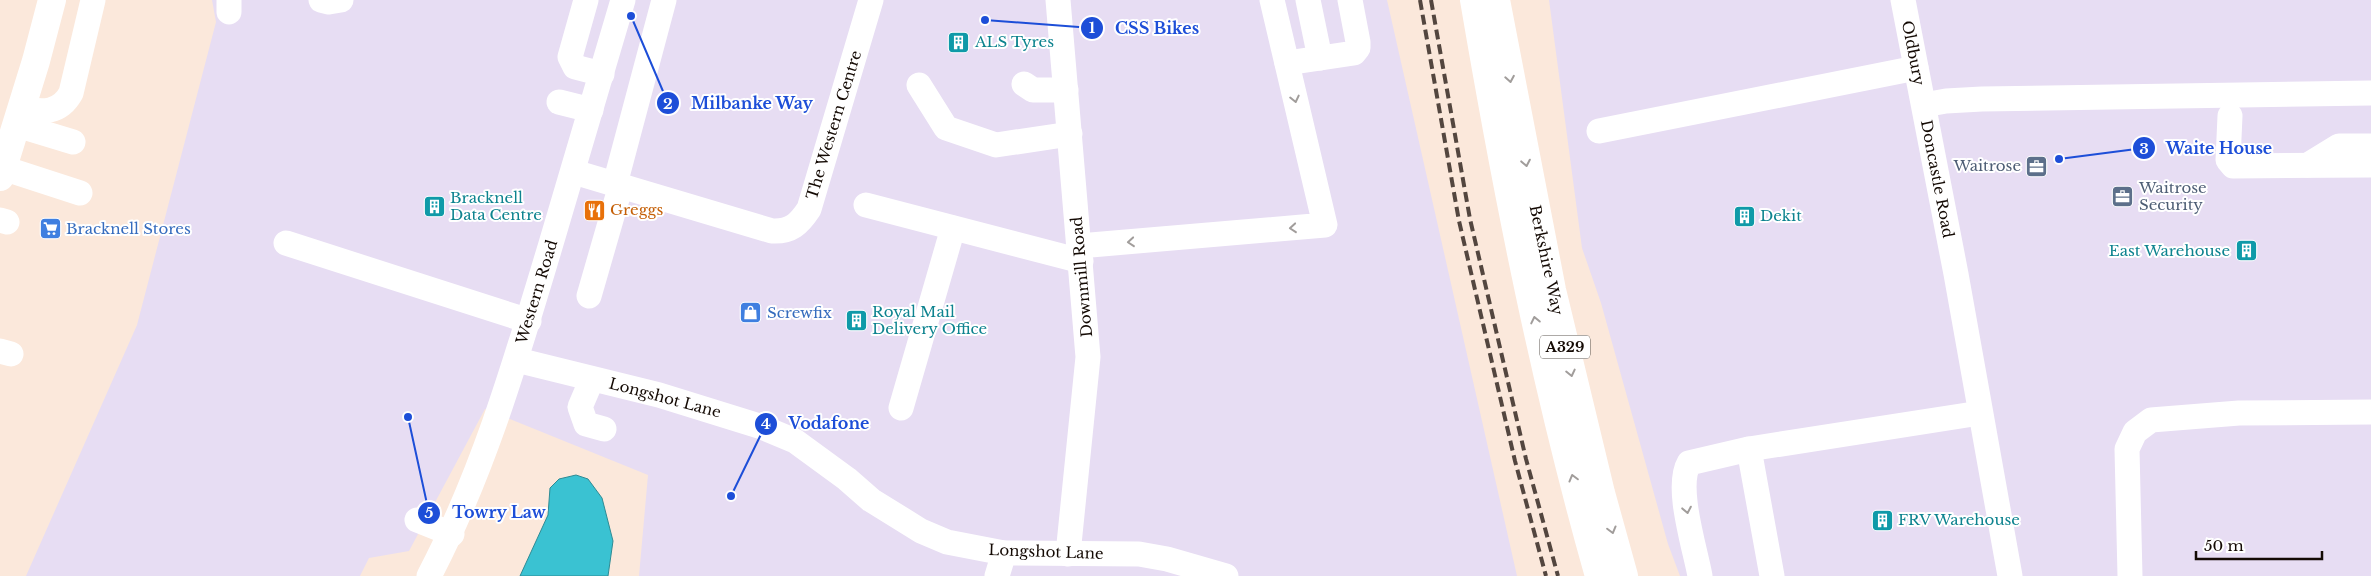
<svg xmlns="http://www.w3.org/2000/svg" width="2371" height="576" viewBox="0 0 2371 576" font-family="'Libre Baskerville',serif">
	<rect width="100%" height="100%" fill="#fbe8db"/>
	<!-- industrial -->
	<g fill="#e7ddf3">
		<path d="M212,0h1175l130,576h-878l9,-101 -163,-66 -76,142 -40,7 -9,18h-334l111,-251 79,-303z"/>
		<path d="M1549,0h822v576h-691l-12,-32 -67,-241 -19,-55z"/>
	</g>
	<!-- water -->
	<path fill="#3ac2d2" stroke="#2f8b94" d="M576,475l12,4 14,19 11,43 -5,35h-88l28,-61 2,-27 9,-9z"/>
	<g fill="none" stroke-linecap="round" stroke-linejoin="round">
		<!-- minor -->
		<g stroke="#fff" stroke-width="25">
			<path d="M229,0v12"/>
			<path d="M321,0l8,2 12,-2"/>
			<path d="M586,0l-16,57 5,10 27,7"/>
			<path d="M1058,0l30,357 -20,197"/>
			<path d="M1308,0l12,58"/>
			<path d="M1903,0l53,274 54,302"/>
			<path d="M1287,63l67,-10 4,-5v-6l-8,-42"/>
			<path d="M1024,84l9,6h33"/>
			<path d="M919,85l27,43 50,17 74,-11"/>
			<path d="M559,102l32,8"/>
			<path d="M1924,105l22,-4 36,-2 389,-6"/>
			<path d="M22,108c21,5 38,5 49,-15l22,-93"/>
			<path d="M2230,116l-2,44 5,6 138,-1"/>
			<path d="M17,125l56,17"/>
			<path d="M1599,131l317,-63"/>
			<path d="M2308,165l31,-19h32"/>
			<path d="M3,168l77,25"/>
			<path d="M574,172l198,59c19,1 27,-7 37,-22l62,-209"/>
			<path d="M615,184l49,-184"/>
			<path d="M866,205l215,56"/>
			<path d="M0,220l7,2"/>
			<path d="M286,243l243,78"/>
			<path d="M1079,246l246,-21 -53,-225"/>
			<path d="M589,296l32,-111"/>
			<path d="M0,351l11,3"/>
			<path d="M517,360l142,35 100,31 36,15 52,38 24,21 50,31 26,11 57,11 135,1 28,5 59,17"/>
			<path d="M592,379l-12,28 6,17 18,5"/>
			<path d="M901,408l52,-180"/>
			<path d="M1749,449l23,127"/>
			<path d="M417,520l35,14"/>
			<path d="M429,576c55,-105 87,-216 121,-329 25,-83 49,-165 73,-247"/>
			<path d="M997,576l7,-23"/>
			<path d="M1700,576c-5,-28 -25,-89 -11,-113l60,-14 231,-36"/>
			<path d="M2130,576l-3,-127 8,-17 16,-12 88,-7 132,-1"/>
		</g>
		<!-- major -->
		<path stroke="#fff" stroke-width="28" d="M0,177l36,-116 16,-61"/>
		<!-- highway -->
		<g stroke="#fff" stroke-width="28">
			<path d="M1474,0c33,194 71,386 125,576"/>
			<path d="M1496,0l56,290 49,203 23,83"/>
		</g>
		<!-- rail -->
		<g stroke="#53463f" stroke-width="4" stroke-dasharray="10 5" stroke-linecap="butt">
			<path d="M1420,0l39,221 56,240 31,115"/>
			<path d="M1431,0l39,219 56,240 32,117"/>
		</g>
	</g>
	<!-- one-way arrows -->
	<defs><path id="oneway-chevron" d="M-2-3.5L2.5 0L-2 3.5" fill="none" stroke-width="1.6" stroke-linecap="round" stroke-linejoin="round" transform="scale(1.25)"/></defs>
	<g stroke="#a19d9b">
		<use href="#oneway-chevron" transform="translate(1510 79) rotate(80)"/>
		<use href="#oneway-chevron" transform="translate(1295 99) rotate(77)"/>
		<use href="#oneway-chevron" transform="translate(1526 163) rotate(79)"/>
		<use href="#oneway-chevron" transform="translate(1293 228) rotate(175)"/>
		<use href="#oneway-chevron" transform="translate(1131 242) rotate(175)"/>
		<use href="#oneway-chevron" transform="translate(1535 320) rotate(-102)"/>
		<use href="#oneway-chevron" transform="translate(1571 373) rotate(77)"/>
		<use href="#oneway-chevron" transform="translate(1573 478) rotate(-105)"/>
		<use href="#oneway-chevron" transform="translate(1687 510) rotate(79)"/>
		<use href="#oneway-chevron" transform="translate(1612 530) rotate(75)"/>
	</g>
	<!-- icons -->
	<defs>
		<symbol id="building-square" viewBox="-11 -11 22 22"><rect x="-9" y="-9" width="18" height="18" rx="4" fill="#0f9aa8" stroke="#fff"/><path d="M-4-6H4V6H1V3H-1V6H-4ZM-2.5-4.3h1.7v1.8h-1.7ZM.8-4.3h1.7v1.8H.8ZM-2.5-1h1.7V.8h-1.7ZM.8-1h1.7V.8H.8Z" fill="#fff"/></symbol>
		<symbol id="office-square" viewBox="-11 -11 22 22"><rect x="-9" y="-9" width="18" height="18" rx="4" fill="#5c6f8a" stroke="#fff"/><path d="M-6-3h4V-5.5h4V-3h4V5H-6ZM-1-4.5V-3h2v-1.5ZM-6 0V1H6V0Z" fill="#fff"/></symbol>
		<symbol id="restaurant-square" viewBox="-11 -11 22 22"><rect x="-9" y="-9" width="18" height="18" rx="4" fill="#e8710a" stroke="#fff"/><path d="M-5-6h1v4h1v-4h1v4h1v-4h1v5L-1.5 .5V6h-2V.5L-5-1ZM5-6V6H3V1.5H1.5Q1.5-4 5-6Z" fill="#fff"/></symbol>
		<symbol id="supermarket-square" viewBox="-11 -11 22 22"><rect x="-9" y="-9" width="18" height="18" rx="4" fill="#3f7fe0" stroke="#fff"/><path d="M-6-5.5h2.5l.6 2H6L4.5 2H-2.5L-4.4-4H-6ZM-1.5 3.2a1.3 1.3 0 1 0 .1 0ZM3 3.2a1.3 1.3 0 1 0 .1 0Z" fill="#fff"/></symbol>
		<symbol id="shop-square" viewBox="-11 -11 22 22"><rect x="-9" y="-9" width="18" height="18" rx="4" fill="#3f7fe0" stroke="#fff"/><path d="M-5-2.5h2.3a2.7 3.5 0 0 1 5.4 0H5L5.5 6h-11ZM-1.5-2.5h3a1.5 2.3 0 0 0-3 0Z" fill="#fff"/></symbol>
	</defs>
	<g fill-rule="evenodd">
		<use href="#building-square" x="946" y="30" width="25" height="25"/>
		<use href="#office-square" x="2024" y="154" width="25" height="25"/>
		<use href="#office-square" x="2110" y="184" width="25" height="25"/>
		<use href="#building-square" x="422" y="194" width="25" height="25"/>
		<use href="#restaurant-square" x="582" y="198" width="25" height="25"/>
		<use href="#building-square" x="1732" y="204" width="25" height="25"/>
		<use href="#supermarket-square" x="38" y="216" width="25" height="25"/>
		<use href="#building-square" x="2234" y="238" width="25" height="25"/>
		<use href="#shop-square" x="738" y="300" width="25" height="25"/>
		<use href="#building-square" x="844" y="308" width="25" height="25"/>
		<use href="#building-square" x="1870" y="508" width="25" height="25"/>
	</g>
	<g text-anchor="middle" stroke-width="4" stroke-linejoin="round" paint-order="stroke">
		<!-- shield labels -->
		<rect fill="#fff" stroke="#5a544f" stroke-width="1" x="1540" y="335.5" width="50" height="23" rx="4"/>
		<g font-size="14" font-weight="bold" fill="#140a04">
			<text x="1565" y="352">A329</text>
		</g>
		<!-- culture labels -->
		<g font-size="15" fill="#0d838f" stroke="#fff" text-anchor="start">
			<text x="975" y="47">ALS Tyres</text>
			<text x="450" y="203">Bracknell<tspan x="450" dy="17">Data Centre</tspan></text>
			<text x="1760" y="221">Dekit</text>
			<text x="2230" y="256" text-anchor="end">East Warehouse</text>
			<text x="872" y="317">Royal Mail<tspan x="872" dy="17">Delivery Office</tspan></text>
			<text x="1898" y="525">FRV Warehouse</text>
		</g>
		<!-- street labels -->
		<g font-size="15" fill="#140a04" stroke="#fff">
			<text transform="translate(1913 53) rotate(79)" y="5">Oldbury</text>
			<text transform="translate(834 125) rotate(-73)" y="5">The Western Centre</text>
			<text transform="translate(1937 179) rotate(79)" y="5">Doncastle Road</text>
			<text transform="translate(1546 260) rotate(78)" y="5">Berkshire Way</text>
			<text transform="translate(1082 277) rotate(-95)" y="5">Downmill Road</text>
			<text transform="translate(537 292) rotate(-73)" y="5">Western Road</text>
			<text transform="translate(665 398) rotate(15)" y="5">Longshot Lane</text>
			<text transform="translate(1046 552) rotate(2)" y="5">Longshot Lane</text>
		</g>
		<!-- service labels -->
		<g font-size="15" fill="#4e5e75" stroke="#fff" text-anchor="end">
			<text x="2021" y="171">Waitrose</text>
			<text x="2139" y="193" text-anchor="start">Waitrose<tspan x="2139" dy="17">Security</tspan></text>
		</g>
		<!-- food labels -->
		<g font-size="15" fill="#c56008" stroke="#fff" text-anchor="start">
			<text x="610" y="215">Greggs</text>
		</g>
		<!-- shop labels -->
		<g font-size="15" fill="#366cbe" stroke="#fff" text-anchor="start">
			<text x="66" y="234">Bracknell Stores</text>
			<text x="767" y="318">Screwfix</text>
		</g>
	</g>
	<!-- callouts -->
	<path fill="none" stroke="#1d4ed8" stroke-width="2" d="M985 20L1092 28M631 16L668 103M2059 159L2144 148M731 496L766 424M408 417L429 513"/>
	<g fill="#1d4ed8" stroke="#fff" stroke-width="2">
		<circle cx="985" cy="20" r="5"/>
		<circle cx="631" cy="16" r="5"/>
		<circle cx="2059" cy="159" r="5"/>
		<circle cx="731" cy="496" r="5"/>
		<circle cx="408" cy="417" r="5"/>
		<circle cx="1092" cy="28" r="12"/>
		<circle cx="668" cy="103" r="12"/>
		<circle cx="2144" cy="148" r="12"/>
		<circle cx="766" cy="424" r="12"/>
		<circle cx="429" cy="513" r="12"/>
	</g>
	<g font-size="15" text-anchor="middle" font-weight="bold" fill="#fff">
		<text x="1092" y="33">1</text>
		<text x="668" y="109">2</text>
		<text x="2144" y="154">3</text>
		<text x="766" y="429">4</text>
		<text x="429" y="518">5</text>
	</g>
	<g font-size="16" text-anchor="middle" font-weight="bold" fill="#1d4ed8" stroke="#fff" stroke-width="4" stroke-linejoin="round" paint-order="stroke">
		<text x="1157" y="34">CSS Bikes</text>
		<text x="752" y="109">Milbanke Way</text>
		<text x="2219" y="154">Waite House</text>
		<text x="829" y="429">Vodafone</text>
		<text x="499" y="518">Towry Law</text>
	</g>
	<!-- scale -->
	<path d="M2196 551v8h126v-8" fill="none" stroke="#140a04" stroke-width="2.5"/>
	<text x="2204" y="551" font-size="15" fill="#140a04" stroke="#ffffff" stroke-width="4" paint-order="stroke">50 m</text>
</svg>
